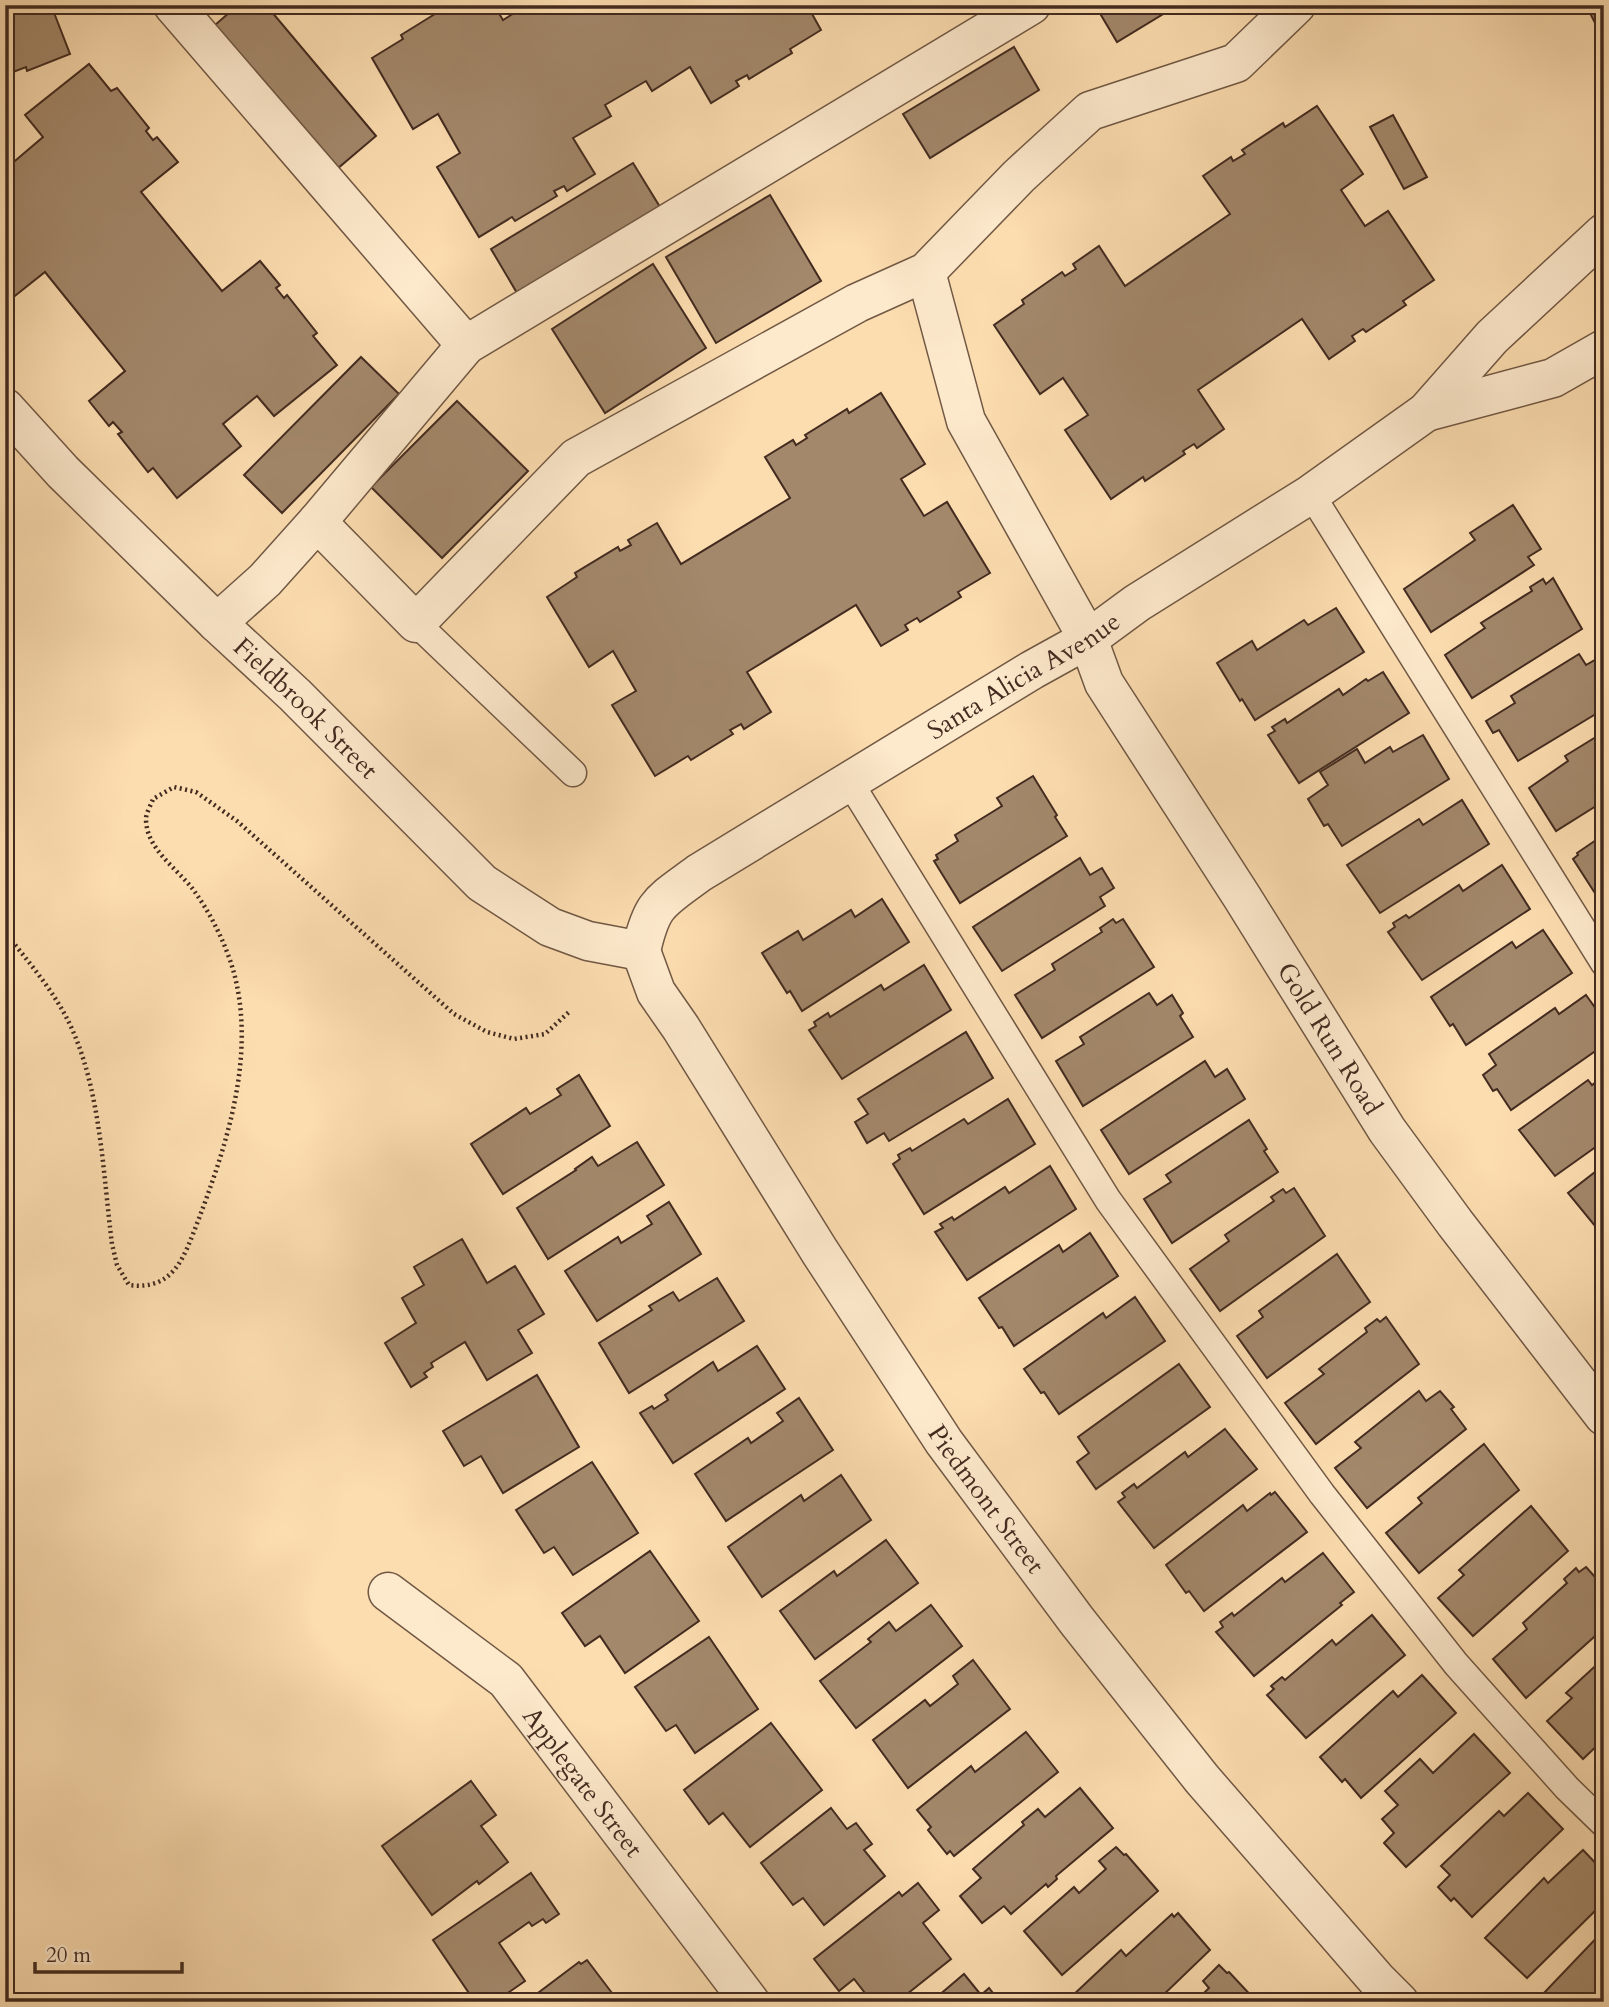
<svg xmlns="http://www.w3.org/2000/svg" width="1609" height="2007" viewBox="0 0 1609 2007" font-family="Cardo,serif">
	<rect width="100%" height="100%" fill="#fcddb0"/>
	<filter id="stains"><feTurbulence type="fractalNoise" baseFrequency=".00286" numOctaves="4"/><feColorMatrix values="0 0 0 0 .2 0 0 0 0 .09 0 0 0 0 .02 0 0 0 .5 -.17"/></filter>
	<radialGradient id="worn" r=".72"><stop offset=".6" stop-color="#630" stop-opacity="0"/><stop offset="1" stop-color="#630" stop-opacity=".3"/></radialGradient>
	<!-- building -->
	<g fill="#a3886b" stroke="#432b20" stroke-width="2">
		<path d="M5,5h46l19,49 -43,17 -1,-4 -21,8z"/>
		<path d="M238,5h28l110,131 -39,33 -122,-144z"/>
		<path d="M494,5l9,15 24,-15h17l2,4 6,-4h255l14,25 -31,19 2,4 -43,26 -2,-4 -11,6 3,5 -28,17 -21,-36 -38,24 -6,-10 -41,24 6,11 -38,22 22,36 -28,17 -3,-5 -10,5 3,5 -42,25 -3,-4 -33,20 -42,-70 23,-14 -22,-39 -25,15 -41,-71 31,-19 -2,-4 42,-26 2,3 10,-7z"/>
		<path d="M1095,5h83l-61,37z"/>
		<path d="M1586,5h18v29l-8,-9z"/>
		<path d="M1014,47l25,43 -109,68 -27,-44z"/>
		<path d="M89,64l22,27 6,-3 32,40 -3,3 7,9 4,-3 21,25 -37,30 81,99 38,-30 20,24 -4,3 8,10 3,-3 30,38 -4,3 24,29 -63,51 -17,-20 -34,28 18,22 -64,52 -24,-30 -5,4 -30,-38 4,-2 -9,-10 -4,4 -20,-25 36,-30 -80,-99 -39,31 -1,-2v-141l4,6 34,-29 -18,-22z"/>
		<path d="M1317,106l46,68 -22,16 24,36 23,-15 46,69 -31,21 3,4 -40,27 -3,-3 -11,7 3,5 -26,18 -27,-40 -104,71 26,39 -27,19 -3,-4 -11,7 2,3 -40,27 -2,-4 -32,22 -46,-69 23,-15 -25,-37 -23,16 -46,-69 30,-21 -2,-4 40,-28 3,4 11,-7 -3,-5 26,-18 26,40 105,-72 -27,-38 28,-19 2,4 12,-7 -3,-4 41,-27 2,4z"/>
		<path d="M1393,115l34,62 -23,12 -34,-62z"/>
		<path d="M633,163l27,44 -143,86 -26,-44z"/>
		<path d="M770,195l51,86 -105,62 -50,-86z"/>
		<path d="M653,264l53,84 -101,65 -53,-84z"/>
		<path d="M361,357l38,37 -117,119 -38,-38z"/>
		<path d="M881,393l44,71 -24,15 23,37 23,-14 43,71 -32,19 3,5 -41,25 -3,-4 -12,7 3,5 -27,16 -25,-41 -109,67 24,40 -27,17 -3,-5 -11,6 3,4 -42,26 -3,-4 -33,20 -43,-71 24,-14 -23,-40 -24,16 -42,-70 30,-20 -2,-4 43,-26 2,4 11,-6 -3,-5 29,-17 24,41 109,-66 -25,-41 28,-17 3,5 11,-7 -2,-3 42,-26 2,4z"/>
		<path d="M457,401l71,70 -86,87 -71,-71z"/>
		<path d="M1513,505l28,44 -13,8 6,8 -103,67 -27,-43 71,-49 -5,-7z"/>
		<path d="M1553,578l29,51 -110,69 -27,-43 40,-27 -4,-5 51,-32 -2,-4 13,-8 3,5z"/>
		<path d="M1336,608l28,44 -109,68 -13,-21 -2,2 -23,-38 35,-22 5,9 47,-30 4,5z"/>
		<path d="M1579,654l7,11 16,-9 2,4v49l-86,52 -19,-31 -6,3 -7,-12 29,-18 -4,-7z"/>
		<path d="M1383,672l26,41 -110,70 -31,-48 7,-4 -3,-4 13,-8 2,4 52,-34 4,6 23,-16 2,2z"/>
		<path d="M1604,732v69l-48,30 -27,-43 39,-27 -3,-5z"/>
		<path d="M1423,735l26,44 -107,67 -14,-22 -4,2 -16,-27 20,-14 -8,-13 37,-23 8,14 25,-16 3,5z"/>
		<path d="M1033,776l24,39 -2,2 12,19 -107,67 -26,-42 4,-2 -2,-4 22,-14 -3,-6 47,-29 -5,-8z"/>
		<path d="M1462,800l27,44 -109,69 -33,-48 72,-46 4,6z"/>
		<path d="M1604,828v71l-4,2 -27,-42 5,-4 -1,-2 22,-15 -3,-5z"/>
		<path d="M1080,858l10,17 12,-7 12,20 -14,9 5,9 -103,65 -29,-44z"/>
		<path d="M1502,865l28,44 -108,71 -34,-48 7,-5 -2,-4 13,-8 3,3 50,-33 4,6z"/>
		<path d="M882,899l27,43 -107,69 -12,-20 -3,2 -25,-40 36,-22 5,9 48,-30 4,7z"/>
		<path d="M1113,919l3,4 7,-4 31,48 -112,71 -27,-43 40,-25 -3,-6 50,-32 -2,-4z"/>
		<path d="M1543,930l29,43 -106,72 -13,-21 -3,2 -19,-29 81,-55 4,6z"/>
		<path d="M924,965l27,45 -109,69 -33,-49 7,-4 -2,-4 14,-9 2,4 51,-32 3,5z"/>
		<path d="M1149,993l8,12 15,-10 11,18 -3,3 13,21 -110,69 -27,-45 28,-17 -4,-7z"/>
		<path d="M1586,995l18,25v25l-93,65 -14,-21 -4,2 -10,-16 13,-10 -7,-11 66,-46 4,6z"/>
		<path d="M966,1032l27,46 -104,63 -5,-8 -17,10 -12,-21 13,-8 -10,-15z"/>
		<path d="M1205,1061l10,16 12,-8 18,30 -116,75 -28,-44z"/>
		<path d="M579,1075l31,51 -107,68 -32,-50 55,-36 4,6 31,-19 -4,-6z"/>
		<path d="M1604,1076v65l-49,35 -36,-46 69,-50 4,5z"/>
		<path d="M1008,1099l27,45 -111,70 -31,-50 7,-5 -2,-4 12,-7 2,3 52,-32 4,5z"/>
		<path d="M1249,1120l18,29 -3,2 14,21 -106,71 -28,-44 27,-17 -5,-7z"/>
		<path d="M637,1142l27,43 -116,74 -31,-51 59,-38 -1,-1 17,-12 6,9z"/>
		<path d="M1604,1165v72l-36,-44z"/>
		<path d="M1050,1166l26,43 -109,71 -32,-48 8,-4 -3,-4 12,-7 2,3 51,-33 4,6z"/>
		<path d="M1294,1188l31,48 -105,75 -30,-42 39,-28 -4,-6 49,-34 -3,-4 12,-8 3,4z"/>
		<path d="M669,1202l32,52 -104,67 -32,-50 53,-34 3,6 31,-19 -5,-8z"/>
		<path d="M1090,1233l28,43 -104,70 -12,-19 -3,1 -20,-30 80,-53 4,7z"/>
		<path d="M462,1239l25,44 28,-17 29,48 -26,16 14,23 -45,27 -22,-38 -34,21 2,4 -9,6 3,4 -16,10 -26,-44 31,-20 -14,-25 22,-13 -10,-18z"/>
		<path d="M1337,1254l33,48 -103,76 -30,-42 26,-19 -4,-6z"/>
		<path d="M717,1278l27,43 -115,72 -30,-50 53,-33 -3,-4 24,-14 6,9z"/>
		<path d="M1135,1297l30,44 -106,73 -15,-22 -3,1 -17,-24 79,-56 3,5z"/>
		<path d="M1386,1317l33,47 -103,80 -31,-41 39,-29 -5,-5 48,-37 -2,-4 12,-9 3,3z"/>
		<path d="M757,1346l28,43 -112,74 -33,-50 12,-7 2,3 14,-9 -3,-5 48,-33 5,9z"/>
		<path d="M1179,1364l31,43 -114,82 -19,-27 12,-9 -11,-16z"/>
		<path d="M537,1375l42,72 -76,46 -22,-37 -17,10 -21,-35z"/>
		<path d="M1419,1391l7,10 14,-10 14,16 -3,2 15,20 -99,79 -32,-40 26,-20 -6,-6z"/>
		<path d="M799,1398l34,52 -107,71 -31,-47 53,-36 3,5 32,-22 -6,-8z"/>
		<path d="M1225,1429l32,40 -103,79 -36,-46 7,-5 -3,-4 12,-9 3,4 48,-36 3,5z"/>
		<path d="M1484,1444l35,46 -100,83 -33,-40 36,-30 -4,-5z"/>
		<path d="M592,1462l46,71 -65,42 -19,-28 -10,6 -28,-43z"/>
		<path d="M841,1475l30,45 -109,77 -34,-50 73,-52 3,6z"/>
		<path d="M1275,1492l32,40 -103,79 -15,-20 -3,2 -20,-28 77,-60 4,6 23,-18 1,2z"/>
		<path d="M1531,1506l37,45 -95,85 -35,-38 26,-23 -5,-5z"/>
		<path d="M886,1540l32,43 -103,76 -35,-48 54,-40 3,5z"/>
		<path d="M650,1551l49,70 -74,52 -25,-37 -15,10 -23,-33z"/>
		<path d="M1323,1553l31,39 -14,11 2,2 -88,71 -38,-44 7,-5 -3,-5 12,-9 2,3 48,-38 3,4z"/>
		<path d="M1586,1567l18,20v41l-78,70 -33,-39 34,-30 -4,-6 44,-40 -3,-4 12,-11 3,4z"/>
		<path d="M931,1605l31,41 -106,82 -36,-47 51,-39 -3,-3 21,-17 7,9z"/>
		<path d="M1372,1615l33,40 -99,83 -39,-43 7,-6 -3,-3 11,-9 3,3 47,-40 4,5z"/>
		<path d="M709,1637l49,72 -63,44 -19,-28 -10,6 -31,-44z"/>
		<path d="M1604,1658v81l-21,20 -36,-38 25,-23 -6,-5z"/>
		<path d="M973,1660l37,49 -102,79 -35,-48 52,-40 5,6 28,-22 -5,-8z"/>
		<path d="M1422,1675l34,38 -95,85 -16,-19 -3,3 -22,-25 73,-66 5,6z"/>
		<path d="M771,1723l51,67 -72,57 -27,-34 -14,11 -25,-34z"/>
		<path d="M1026,1732l32,40 -104,84 -4,-5 -3,3 -19,-24 3,-3 -14,-17 54,-44 4,6z"/>
		<path d="M1474,1734l36,39 -104,94 -22,-24 10,-10 -12,-14 16,-14 -13,-14 35,-32 13,14z"/>
		<path d="M471,1781l25,34 -15,11 27,36 -29,22 -2,-3 -45,34 -50,-69z"/>
		<path d="M1080,1788l33,40 -57,48 1,3 -9,8 -2,-3 -35,30 -7,-8 -22,17 -22,-27 21,-18 -8,-9 51,-44 -2,-3 16,-13 7,8z"/>
		<path d="M1528,1793l35,36 -91,88 -18,-19 -3,3 -13,-14 12,-12 -9,-9 58,-55 5,5z"/>
		<path d="M831,1808l16,21 9,-6 16,21 -8,6 21,26 -61,49 -21,-27 -10,7 -32,-42z"/>
		<path d="M1116,1847l8,8 2,-1 32,37 -96,84 -38,-44 50,-44 5,6 27,-24 -7,-8z"/>
		<path d="M1583,1850l21,22v30l-77,76 -42,-40 59,-60 4,5z"/>
		<path d="M531,1873l28,41 -13,9 -3,-4 -11,7 -3,-4 -30,21 26,38 -30,21h-20l-42,-62z"/>
		<path d="M918,1883l21,27 -16,13 28,36 -54,43h-25l-18,-23 -15,12 -25,-32 85,-67 3,4z"/>
		<path d="M1178,1913l32,37 -54,52h-84l-2,-4 51,-48 5,6 46,-42 2,3z"/>
		<path d="M1604,1930v72h-55l-7,-7z"/>
		<path d="M587,1960l31,41 -92,1 53,-40 2,2z"/>
		<path d="M1219,1965l8,8 2,-1 28,30h-62l14,-14 -6,-7z"/>
		<path d="M964,1974l17,21 8,-7 11,14h-69z"/>
	</g>
	<g fill="none" stroke-linecap="round" stroke-linejoin="round">
		<defs>
			<g id="service">
				<path d="M1311,494l293,469"/>
				<path d="M416,623l157,150"/>
				<path d="M849,781l259,419 214,294 134,170 111,124 37,36"/>
			</g>
			<g id="minor">
				<path d="M173,5l293,340"/>
				<path id="s1" d="M926,272l40,149 122,218 16,44 138,214 145,233 68,93 149,193"/>
				<path id="s2" d="M5,408l58,64 154,151 78,72 187,188 68,44 38,14 53,10"/>
				<path d="M1426,412l127,-34 51,-29"/>
				<path d="M317,522l149,-177 565,-340"/>
				<path d="M217,623l48,-43 52,-58 99,101 160,-165 281,-155 69,-31 93,-96 71,-65 146,-48 60,-58"/>
				<path id="s3" d="M641,951l15,41 25,36 139,224 124,190 133,179 125,158 175,201 22,22"/>
				<path id="s4" d="M641,951c11,-49 19,-49 58,-78l333,-203 56,-31 49,-36 174,-109 115,-82 66,-75 112,-104"/>
				<path id="s5" d="M388,1592l118,88 244,322"/>
			</g>
		</defs>
		<!-- service casing -->
		<use href="#service" stroke="#715844" stroke-width="29"/>
		<!-- minor casing -->
		<use href="#minor" stroke="#715844" stroke-width="41"/>
		<!-- path -->
		<path stroke="#432b20" stroke-width="4.5" stroke-dasharray="2 3.5" stroke-linecap="butt" d="M5,932c24,31 51,61 67,97 29,65 31,145 40,215l5,21 12,20c45,6 55,-28 69,-64 29,-77 58,-165 36,-248 -8,-29 -24,-61 -42,-85 -17,-21 -46,-40 -46,-69 0,-6 5,-14 7,-20l21,-12 22,5 41,29 217,193 33,18 27,7 31,-5 24,-22"/>
		<!-- service -->
		<use href="#service" stroke="#fde9cc" stroke-width="26"/>
		<!-- minor -->
		<use href="#minor" stroke="#fde9cc" stroke-width="38"/>
	</g>
	<g text-anchor="middle" stroke-width="5" stroke-linejoin="round" paint-order="stroke">
		<!-- street labels -->
		<g font-size="26" fill="#432b20" stroke="#fde9cc">
			<text dy="9" stroke="none"><textPath href="#s4" startOffset="481">Santa Alicia Avenue</textPath></text>
			<text dy="9" stroke="none"><textPath href="#s2" startOffset="425">Fieldbrook Street</textPath></text>
			<text dy="9" stroke="none"><textPath href="#s1" startOffset="872">Gold Run Road</textPath></text>
			<text dy="9" stroke="none"><textPath href="#s3" startOffset="649">Piedmont Street</textPath></text>
			<text dy="9" stroke="none"><textPath href="#s5" startOffset="275">Applegate Street</textPath></text>
		</g>
	</g>
	<!-- margin -->
	<rect width="1609" height="2007" fill="none" stroke="#fcddb0" stroke-width="28"/>
	<rect x="7" y="7" width="1595" height="1993" fill="none" stroke="#432b20" stroke-width="3.5"/>
	<rect x="14" y="14" width="1581" height="1979" fill="none" stroke="#432b20" stroke-width="2"/>
	<!-- scale -->
	<path d="M35 1962v10h147v-10" fill="none" stroke="#432b20" stroke-width="3.5"/>
	<text x="46" y="1962" font-size="21" fill="#432b20" stroke="#fde9cc" stroke-width="5" paint-order="stroke">20 m</text>
	<rect width="100%" height="100%" filter="url(#stains)"/>
	<rect width="100%" height="100%" fill="url(#worn)"/>
</svg>
